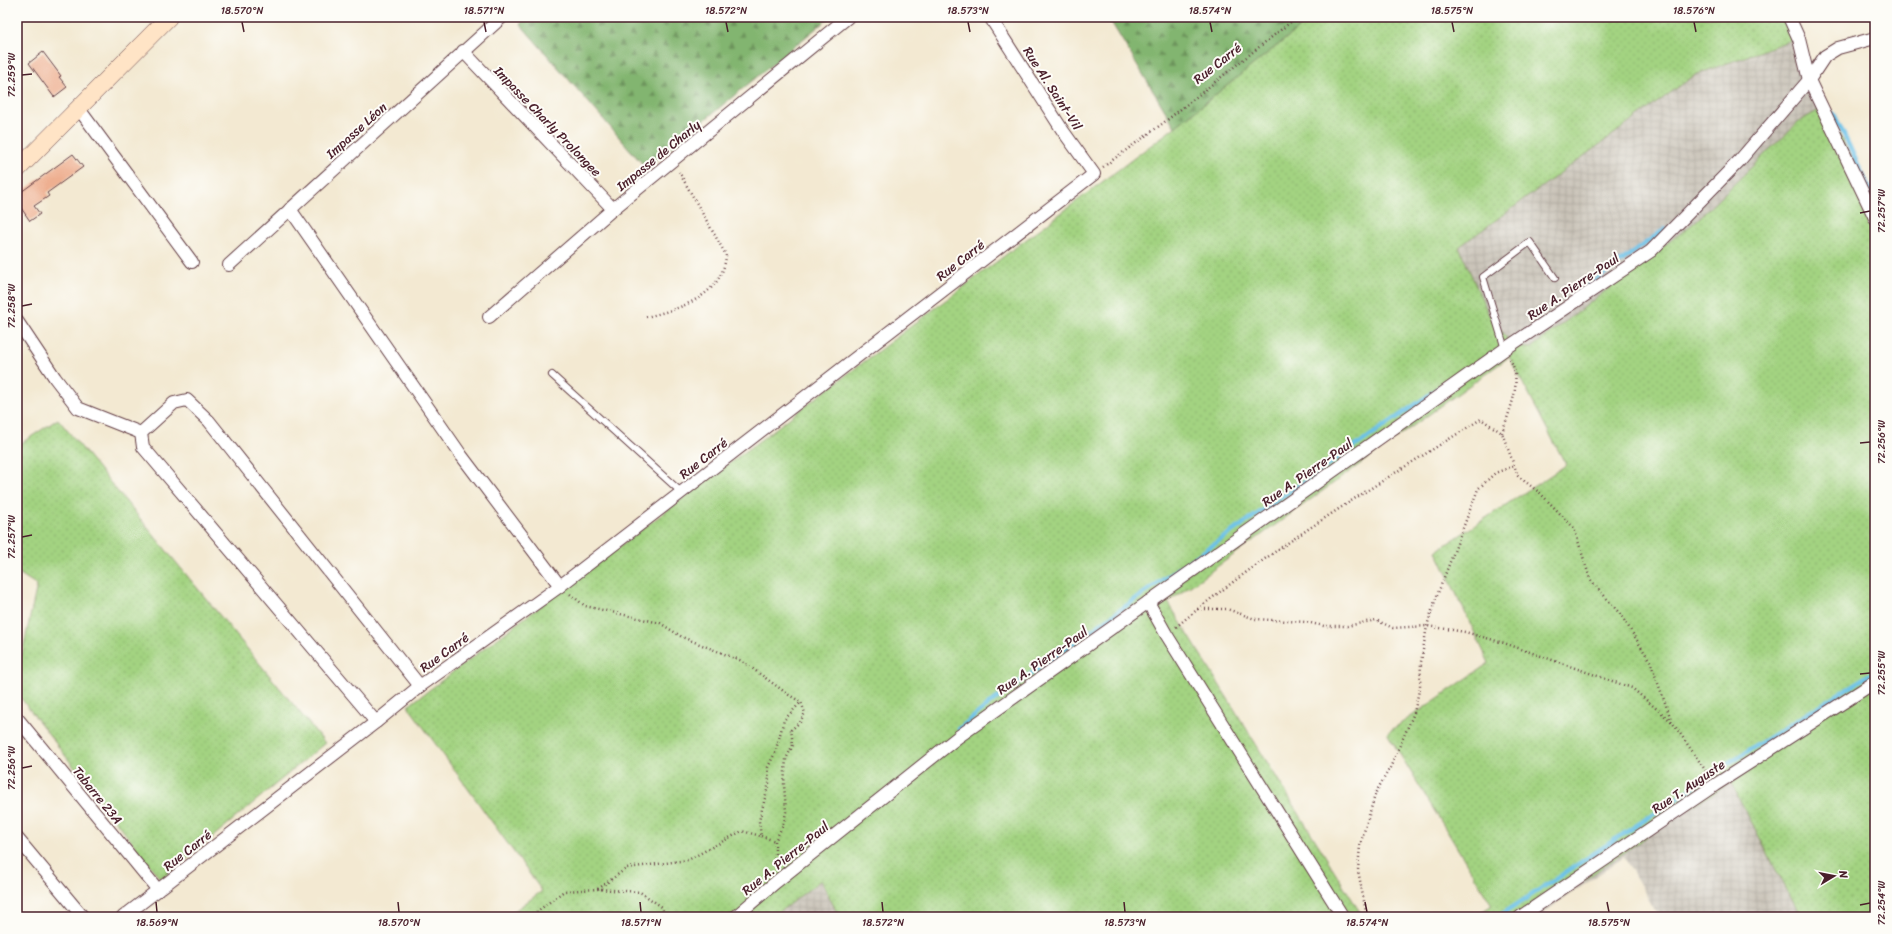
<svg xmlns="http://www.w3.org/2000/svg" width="1892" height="934" viewBox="0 0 1892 934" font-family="Sriracha,sans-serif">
	<defs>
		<pattern id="industrial-grid" width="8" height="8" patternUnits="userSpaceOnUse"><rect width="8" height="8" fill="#c9c3b8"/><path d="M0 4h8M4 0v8" fill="none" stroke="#aea79e"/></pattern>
		<pattern id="grass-dots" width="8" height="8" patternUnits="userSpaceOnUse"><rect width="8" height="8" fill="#a3d381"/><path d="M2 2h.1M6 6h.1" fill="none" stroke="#8eb570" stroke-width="1.8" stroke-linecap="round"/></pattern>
		<pattern id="forest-firs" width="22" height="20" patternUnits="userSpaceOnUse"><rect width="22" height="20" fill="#82b56f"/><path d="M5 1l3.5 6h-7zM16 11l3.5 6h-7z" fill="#6c935b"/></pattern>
	</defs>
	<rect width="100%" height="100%" fill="#fdfcf7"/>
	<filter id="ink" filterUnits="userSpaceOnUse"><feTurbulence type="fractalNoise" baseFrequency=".025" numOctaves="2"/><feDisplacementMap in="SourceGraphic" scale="8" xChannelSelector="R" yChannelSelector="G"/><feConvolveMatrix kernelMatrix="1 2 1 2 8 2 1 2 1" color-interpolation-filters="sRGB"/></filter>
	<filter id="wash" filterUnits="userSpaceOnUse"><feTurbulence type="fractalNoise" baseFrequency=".012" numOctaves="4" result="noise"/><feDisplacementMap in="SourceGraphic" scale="16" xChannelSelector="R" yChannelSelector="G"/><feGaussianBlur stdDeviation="0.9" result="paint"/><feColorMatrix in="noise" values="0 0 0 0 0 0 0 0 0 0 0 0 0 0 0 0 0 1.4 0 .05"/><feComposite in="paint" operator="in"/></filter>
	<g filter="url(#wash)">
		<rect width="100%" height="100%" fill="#f3e9d2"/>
		<!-- industrial -->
		<g fill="url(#industrial-grid)">
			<path d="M1794,39l31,68 -26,14 -104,101 -164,126 -17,-1 -25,-32 -30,-68 236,-172z"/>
			<path d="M1731,783l70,134h-142l-35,-60 -87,60h-6l150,-104z"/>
			<path d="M821,880l18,37h-66z"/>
		</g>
		<!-- grass -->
		<g fill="url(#grass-dots)" stroke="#767956">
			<path d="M1313,17h472l9,22 -99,36 -236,172 30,68 25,32 17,1 164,-126 104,-101 26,-14 50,98v712h-74l-70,-134 -50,30 -150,104h-57l18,-12 -105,-172 102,-70 -53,-112 130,-86 -57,-108 -341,245 195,315h-524l-18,-37 -48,37h-267l36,-26 -134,-185 767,-579z"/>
			<path d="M58,419l267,324 -164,137 -144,-187v-16l20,-92 -20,-13v-126z"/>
		</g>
		<!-- forest -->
		<g fill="url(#forest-firs)" stroke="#666a4d">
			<path d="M528,17h302l-184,151 -126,-144z"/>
			<path d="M1108,17h205l-138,110z"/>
		</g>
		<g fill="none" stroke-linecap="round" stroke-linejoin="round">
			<!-- stream -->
			<g stroke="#6bc1e8" stroke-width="4.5">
				<path d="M1834,114l41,86"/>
				<path d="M1579,292l86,-63"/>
				<path d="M959,729l30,-25 169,-121 307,-213"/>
				<path d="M1719,769l156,-98"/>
				<path d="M1498,917l201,-133"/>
			</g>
		</g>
		<g id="blocks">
			<!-- building -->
			<g fill="#eeaf90">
				<path d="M43,52l18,24 -2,1 8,10 -13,10 -25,-34z"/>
				<path d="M73,154l10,13 -36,26 2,3 -15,10 6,8 -10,7 -13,-19v-7z"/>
			</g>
		</g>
	</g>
	<g filter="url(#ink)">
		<use href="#blocks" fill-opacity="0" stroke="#633d44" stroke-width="1"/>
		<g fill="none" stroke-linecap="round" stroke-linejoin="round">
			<defs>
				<g id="service">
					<path d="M1505,349l-22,-72 47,-35 25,36"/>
					<path d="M552,375l129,117"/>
				</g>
				<g id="minor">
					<path d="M1789,17l10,22 10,41 66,138"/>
					<path d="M463,51l150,158"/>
					<path d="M79,109l113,153"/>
					<path d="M290,209l171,246 99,131"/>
					<path d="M229,265l273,-248"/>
					<path d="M489,317l124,-108 235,-192"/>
					<path d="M17,321l38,57 23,30 63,25"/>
					<path d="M1148,602l18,32 177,283"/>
					<path d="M17,718l141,172"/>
					<path d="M376,722l-233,-275 -2,-14 33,-30 13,-3 22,21 211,265"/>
					<path d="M17,838l66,79"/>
					<path d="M123,917l253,-195 44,-36 140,-100 534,-412 -31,-43 -73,-114"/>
					<path d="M735,917l41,-35 182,-145 547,-388 146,-98 89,-91 69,-80 16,-24 13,-8 37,-10"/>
					<path d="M1520,917l195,-132 160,-103"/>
				</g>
				<path id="secondary" d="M17,170l152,-153"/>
			</defs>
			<!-- service casing -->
			<use href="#service" stroke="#633d44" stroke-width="8"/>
			<!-- minor casing -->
			<use href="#minor" stroke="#633d44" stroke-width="14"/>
			<!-- secondary casing -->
			<use href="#secondary" stroke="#633d44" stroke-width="18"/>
			<!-- path -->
			<g stroke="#633d44" stroke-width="2.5" stroke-dasharray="1 3" stroke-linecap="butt">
				<path d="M1103,167l59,-43 135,-107"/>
				<path d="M646,317c34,-8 77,-21 80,-62l-47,-83"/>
				<path d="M1502,433c8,-25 21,-50 8,-74"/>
				<path d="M570,594l15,12 75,17 22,14 60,24 47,34 12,7 4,11 -5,9 -9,8 2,15 -7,14 -2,25 2,28 -2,11 -9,18v25"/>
				<path d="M1197,609h30l28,10 51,3 18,4h23l29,-6 17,8 34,-2 38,6 39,11 128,45 40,34"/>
				<path d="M1176,627c93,-78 202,-143 305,-208l21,14 16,43 22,17 34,35 16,51 31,36 29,46 22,61 36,52"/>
				<path d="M761,836l14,5"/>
				<path d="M598,889l29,-21 61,-8 54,-29 19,5 -2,-15 10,-38 -1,-16 7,-14 9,-33 17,-18"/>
				<path d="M530,917l34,-26 34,-2 42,3 22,15 3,10"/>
				<path d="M1367,917l-9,-47 2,-25 16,-53 14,-24 24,-55 6,-27 1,-24 6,-36 8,-25 43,-112 17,-16 19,-7"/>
			</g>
			<!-- service -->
			<use href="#service" stroke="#fff" stroke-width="6"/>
			<!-- minor -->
			<use href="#minor" stroke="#fff" stroke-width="12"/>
			<!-- secondary -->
			<use href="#secondary" stroke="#ffe4c6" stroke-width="17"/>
		</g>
	</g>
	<!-- ticks -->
	<path fill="none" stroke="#4a1f2b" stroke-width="1.5" d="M242,22l2,10M484,22l2,10M726,22l2,10M968,22l2,10M1210,22l2,10M1452,22l2,10M1694,22l2,10M22,75l10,-1M1860,213l10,-2M22,306l10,-2M1860,443l10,-1M22,537l10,-2M1860,674l10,-1M22,768l10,-2M156,902l1,10M398,902l1,10M640,902l1,10M882,902l1,10M1124,902l1,10M1365,902l2,10M1607,902l2,10M1860,905l10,-2"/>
	<g text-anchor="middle" stroke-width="4" stroke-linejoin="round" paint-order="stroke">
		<!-- street labels -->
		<g font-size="13" fill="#4a1f2b" stroke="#fdfcf7">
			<text transform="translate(1217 63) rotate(-38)" y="5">Rue Carré</text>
			<text transform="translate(1053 88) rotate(57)" y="5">Rue Al. Saint-Vil</text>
			<text transform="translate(548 121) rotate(46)" y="5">Impasse Charly Prolongee</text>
			<text transform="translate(356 130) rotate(-42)" y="5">Impasse Léon</text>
			<text transform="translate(658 155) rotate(-39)" y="5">Impasse de Charly</text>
			<text transform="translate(960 260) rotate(-38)" y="5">Rue Carré</text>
			<text transform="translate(1573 286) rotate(-34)" y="5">Rue A. Pierre-Paul</text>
			<text transform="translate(703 458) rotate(-38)" y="5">Rue Carré</text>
			<text transform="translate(1307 472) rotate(-35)" y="5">Rue A. Pierre-Paul</text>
			<text transform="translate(444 652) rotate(-36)" y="5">Rue Carré</text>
			<text transform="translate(1042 660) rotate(-35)" y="5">Rue A. Pierre-Paul</text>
			<text transform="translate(1688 786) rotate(-34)" y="5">Rue T. Auguste</text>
			<text transform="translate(98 795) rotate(51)" y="5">Tabarre 23A</text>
			<text transform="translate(187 850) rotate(-38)" y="5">Rue Carré</text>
			<text transform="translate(785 858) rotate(-39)" y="5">Rue A. Pierre-Paul</text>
		</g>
	</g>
	<!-- margin -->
	<rect width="1892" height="934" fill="none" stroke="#fdfcf7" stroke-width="44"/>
	<!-- north arrow -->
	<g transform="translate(1834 876) rotate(80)" stroke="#fdfcf7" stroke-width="3" paint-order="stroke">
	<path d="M0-3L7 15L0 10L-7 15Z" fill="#4a1f2b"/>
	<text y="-6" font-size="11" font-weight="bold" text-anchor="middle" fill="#4a1f2b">N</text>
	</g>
	<rect x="22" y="22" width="1848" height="890" fill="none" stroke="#4a1f2b" stroke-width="1.5"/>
	<g font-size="10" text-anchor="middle" fill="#4a1f2b">
		<text x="242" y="14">18.570°N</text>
		<text x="484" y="14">18.571°N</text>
		<text x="726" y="14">18.572°N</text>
		<text x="968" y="14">18.573°N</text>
		<text x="1210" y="14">18.574°N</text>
		<text x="1452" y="14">18.575°N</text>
		<text x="1694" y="14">18.576°N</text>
		<text transform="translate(11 75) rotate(-90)" y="4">72.259°W</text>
		<text transform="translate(1881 211) rotate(-90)" y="4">72.257°W</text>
		<text transform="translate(11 306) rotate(-90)" y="4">72.258°W</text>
		<text transform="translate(1881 442) rotate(-90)" y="4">72.256°W</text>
		<text transform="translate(11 537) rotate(-90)" y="4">72.257°W</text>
		<text transform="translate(1881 673) rotate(-90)" y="4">72.255°W</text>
		<text transform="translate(11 768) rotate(-90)" y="4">72.256°W</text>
		<text transform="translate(1881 903) rotate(-90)" y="4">72.254°W</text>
		<text x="157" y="926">18.569°N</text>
		<text x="399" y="926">18.570°N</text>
		<text x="641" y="926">18.571°N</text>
		<text x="883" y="926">18.572°N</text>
		<text x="1125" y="926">18.573°N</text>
		<text x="1367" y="926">18.574°N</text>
		<text x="1609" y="926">18.575°N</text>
	</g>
</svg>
